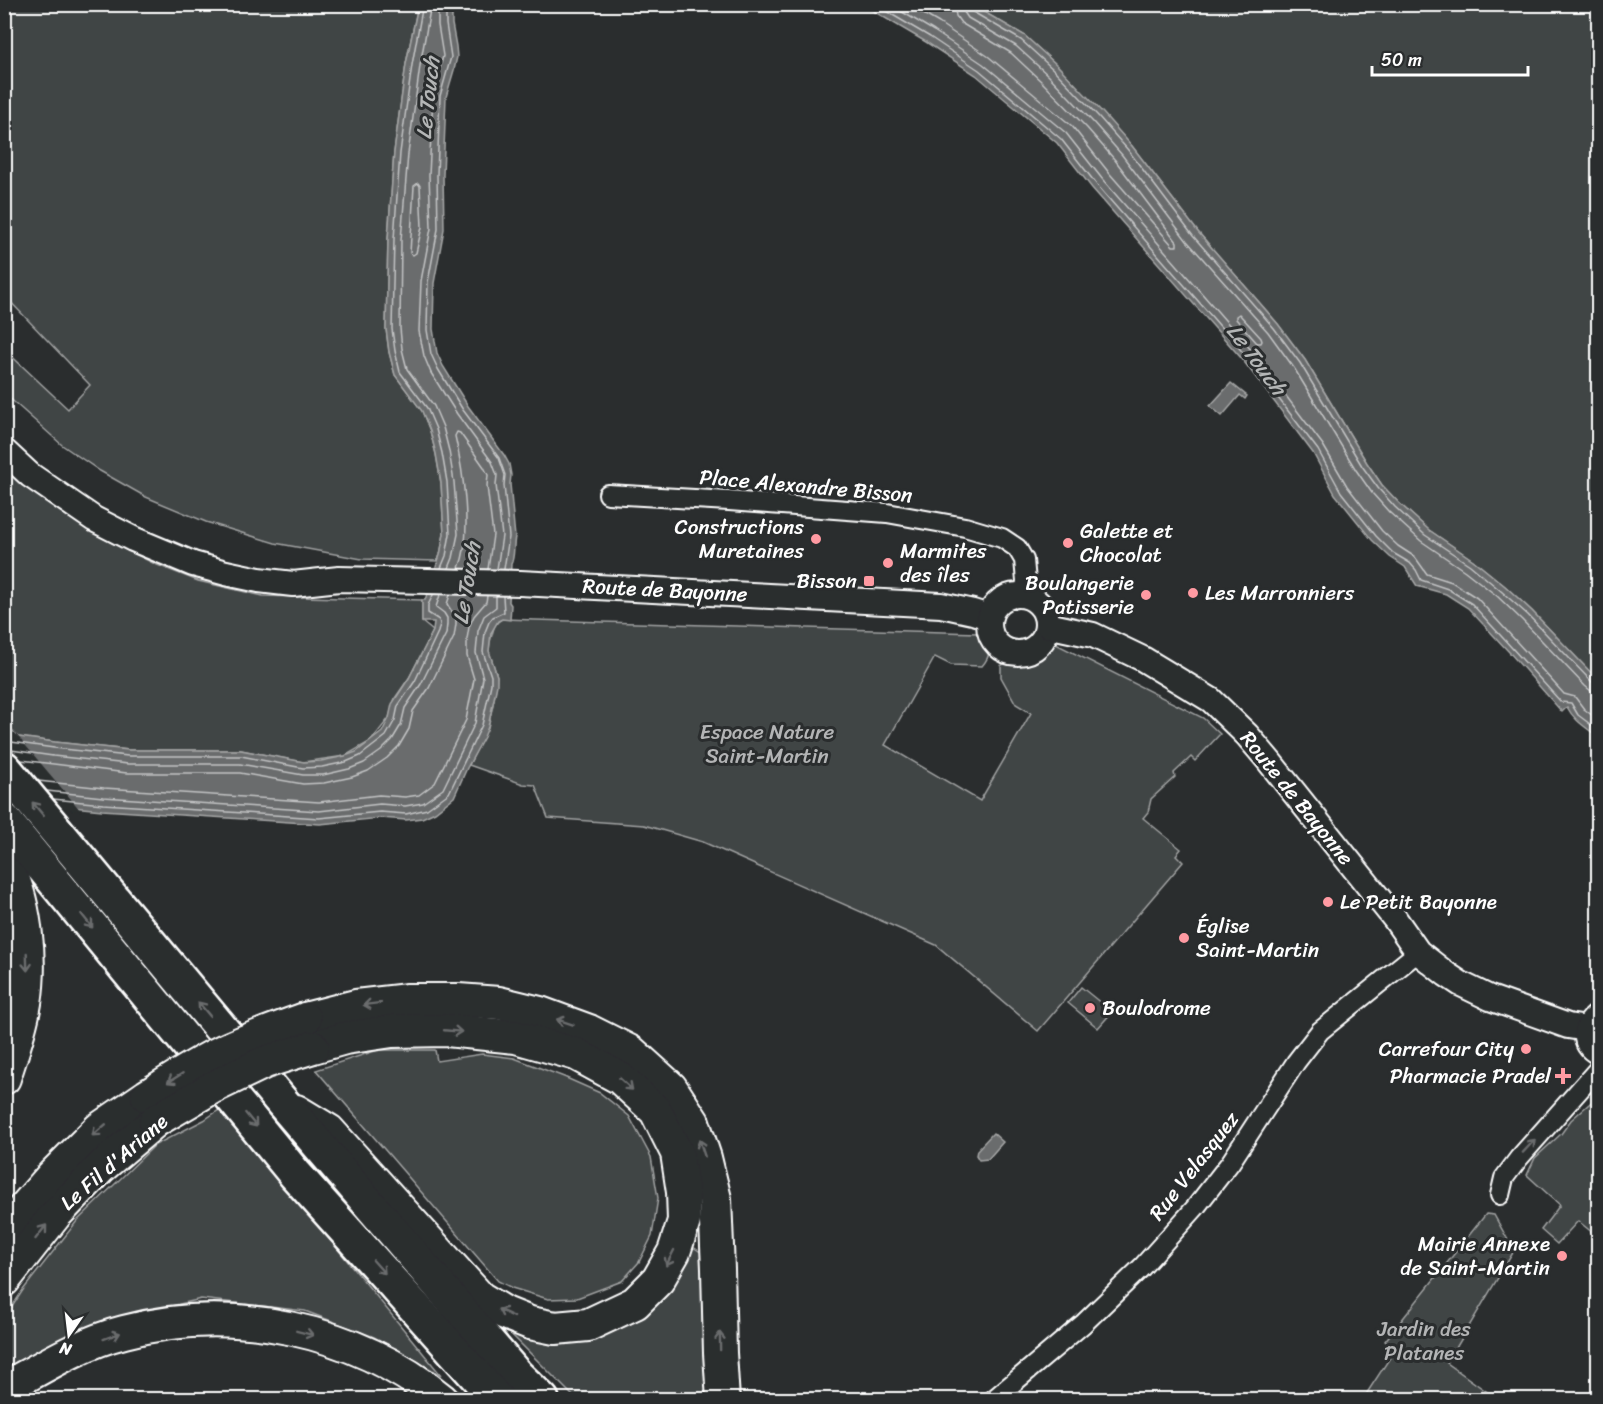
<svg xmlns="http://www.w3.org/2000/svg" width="1603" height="1404" viewBox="0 0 1603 1404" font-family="Sriracha,sans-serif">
	<rect width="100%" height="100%" fill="#2a2d2e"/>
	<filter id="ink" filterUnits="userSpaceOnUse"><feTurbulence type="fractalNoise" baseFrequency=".0167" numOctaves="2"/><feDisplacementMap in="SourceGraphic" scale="12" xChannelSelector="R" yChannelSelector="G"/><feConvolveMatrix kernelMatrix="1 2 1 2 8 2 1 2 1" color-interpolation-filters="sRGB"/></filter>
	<g filter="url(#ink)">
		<!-- green -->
		<g fill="#414445" stroke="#a0a2a2" stroke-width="1.5">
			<path d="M4,5h414l-12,59 -12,88 -6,87 -2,90 3,23 6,23 27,36 8,20 6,23 5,29 3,51 -4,21 -3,6 -75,-2 -87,-16 -69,-21 -60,-25 -46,-26 -38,-26 -57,-51v-44l63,59 22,-24 -85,-89z"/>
			<path d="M972,5h626v675l-66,-69 -27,-25 -32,-26 -44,-30 -30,-27 -17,-18 -15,-22 -62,-103 -27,-36 -80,-92 -66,-86 -74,-80 -34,-31z"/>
			<path d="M4,470l34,26 61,40 56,28 43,17 65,15 159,4v22l11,9 -24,47 -14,20 -6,20 -18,23 -26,15 -42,6 -62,-12h-112l-74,-8 -37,-5 -14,-16z"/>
			<path d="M502,619l475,14c10,14 18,18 5,33l-31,-1 -16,-8 -50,88 95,56 51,-88 -15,-9 -15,-27v-11l7,-5 22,-3 15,-10 11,-4 147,74 17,16 -25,27 -4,-4 -17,16 1,4 -24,22 -3,13 -5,6 38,31 -5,6 7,7 -145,169 -102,-86 -233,-103 -59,-17 -96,-7 -13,-33 -12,-1 -54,-19 19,-38 7,-32 2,-19 -8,-25 1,-9 5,-18z"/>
			<path d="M1081,987l31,25 -14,16 -30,-25z"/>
			<path d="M378,1050h57l2,11 45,-7 32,4 50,19 36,16 29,23 22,41 7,41 -6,38 -13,26 -17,19 -45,17 -29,1 -36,-11 -14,-7 -182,-211z"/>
			<path d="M1596,1098l2,1v138l-20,-16 -21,23 -16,-14 19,-25 -33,-30 8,-17 26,-24 10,-14z"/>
			<path d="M222,1108l219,267 -67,-38 -69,-26 -104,-12 -106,25 -56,28 -34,25 -1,-58 19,-29 54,-69 78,-76 49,-25z"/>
			<path d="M1486,1214l8,1 20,36 -67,112 50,36h-134l32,-49 -10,-9z"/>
			<path d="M690,1245l15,10 5,144h-134l-67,-67 37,6 25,1z"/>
		</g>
		<!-- water -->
		<g fill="#6a6c6d" stroke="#a6a7a7" stroke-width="1.5">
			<path d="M418,5h34v19l4,22 1,11 -3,13 -8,27 -3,78 1,54 -10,54 -1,46 4,24 6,13 25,40 36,49 5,9 2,11 -1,9 5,53c-2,9 0,20 -4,27l-2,38 2,3 -1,15 -8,-1 -4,2 -7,12 -2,18 8,25v9l-9,42 -4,10 -17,31 -13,29 -19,15 -13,6 -16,2 -25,-2 -61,6 -218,-14 -97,-10v-65l50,7 74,8h112l63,12 17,-1 24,-5 11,-4 26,-20 7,-14 3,-14 17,-26 16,-31 8,-16 1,-9h-12v-22h3l15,-45 4,-21 -3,-51 -5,-29 -6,-23 -8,-20 -27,-36 -6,-23 -3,-23 2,-90 6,-87 12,-88z"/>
			<path d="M863,5h109l52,30 34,31 45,47 29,33 66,86 80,92 27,36 62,103 15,22 17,18 30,27 44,30 32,26 27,25 66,69v57c-12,-10 -23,-15 -31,-30l-5,5 -52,-59 -42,-45 -22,-14 -29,-8 -12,-19 -15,-10 -18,-17 -37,-46 -22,-41 -71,-94 -150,-171 -35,-45 -81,-68 -50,-33z"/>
			<path d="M1231,383l16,13 -2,3 -5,-4 -18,21 -12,-10z"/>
			<path d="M993,1133l10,9 -15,17 -9,1 -3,-5 1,-5z"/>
		</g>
		<!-- pier -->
		<path fill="#2a2d2e" d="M5,732l10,1 66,78 -77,-8z"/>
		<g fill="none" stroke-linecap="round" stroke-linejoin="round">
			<!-- shore -->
			<g stroke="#c3c4c5" stroke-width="1.5">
				<path d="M423,4l-11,61 -12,88 -6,86 -2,90 3,22 5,21 27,36 9,21 6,24 5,29 3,52 -4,22 -5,12"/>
				<path d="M431,4l-11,62 -12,88 -7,86 -1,88 2,21 5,20 27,37 9,21 6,24 5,31 4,52 -5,24 -4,10"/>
				<path d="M438,4v21l5,31 -10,39 -4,80 2,53 -10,53 -2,50 5,25 7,17 26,41 35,48 5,13 -1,10 6,51 -5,33"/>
				<path d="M446,4v20l5,33 -11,39 -3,79 1,54 -10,53 -1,48 4,24 7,15 25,41 36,48 6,17 -1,10 5,52 -5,32"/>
				<path d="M874,4l56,33 49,33 82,69 36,46 149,171 72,94 23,42 35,44 17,17 17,10 6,7 5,10 27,9 24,15 89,98 10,1 7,12 20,15"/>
				<path d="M889,4l45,27 49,33 83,69 37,47 149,171 71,94 24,41 35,45 16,15 17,11 12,17 25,8 25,16 87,96 11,3 9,12 14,11"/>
				<path d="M906,4l33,19 50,34 83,69 38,48 63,72h4v-4l-62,-82 -28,-32 -45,-46 -31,-29 -50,-30 -5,-7 -2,-12"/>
				<path d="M963,4l1,8 4,6 48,28 33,30 44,46 29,33 65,86 81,91 26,36 62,102 16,23 17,19 32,29 44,30 32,25 25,24 63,66 6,5 7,1"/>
				<path d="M970,4l3,8 48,28 33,30 45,47 29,33 65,86 81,92 26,35 62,103 16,22 17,19 30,28 45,30 31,26 27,24 62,65 4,4h4"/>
				<path d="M418,183l2,3 2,41 -6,26 -3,2 -3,-2 4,-67z"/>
				<path d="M1239,314l22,24 1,3 -1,2h-4l-21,-24v-3z"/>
				<path d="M459,568c14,-33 4,-98 -4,-132l2,-4 3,1 24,34 4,8 -1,11 6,49 -5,34"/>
				<path d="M4,741l50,7 74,8h113l62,12 19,-1 24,-5 14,-6 26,-20 9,-16 3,-14 17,-25 23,-49 2,-8 -1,-4 -11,-7v-8l5,-10"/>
				<path d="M4,749l49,7 75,8h112l63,11h20l26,-6 15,-6 17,-12 11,-11 9,-15 4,-17 16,-24 25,-50 1,-10v-6l-3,-5 -8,-6 4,-12"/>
				<path d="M21,760l106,13h113l63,11 21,-1 28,-6 16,-6 19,-13 12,-12 10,-17 4,-18 16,-23 25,-51 2,-13v-6l-9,-14 3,-9"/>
				<path d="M38,781l66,7 215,14 60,-7 26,2 14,-2 16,-12 31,-63 8,-41 -7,-23v-17l2,-12 5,-11 12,-14 1,-6"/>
				<path d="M47,791l56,6 216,14 61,-7 25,2 18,-3 20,-14 32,-66 8,-45 -7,-25 2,-22 6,-15 12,-9v-11"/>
				<path d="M53,799l50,5 216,14 61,-6 26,2 21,-5 22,-16 33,-68 9,-41v-8l-8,-24 2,-20 4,-10 4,-5 11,-5 -1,-16"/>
			</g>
			<defs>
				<g id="minor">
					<path d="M608,494l121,7 158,12 78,14 37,11 15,10 7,12 2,21 -2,14"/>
					<path d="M1500,1195l4,-17 15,-20 79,-89"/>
					<path d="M993,1400l90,-76 59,-57 53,-59 35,-45 66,-101 24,-31 98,-79"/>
				</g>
				<g id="tertiary">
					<path d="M4,451l26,24 64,44 39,20 60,25 33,9 33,7 34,4 46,-5 181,4 421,22 32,7 16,5"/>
					<circle cx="1018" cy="624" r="29"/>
					<path d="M1047,625l46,10 50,24 68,41 36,35 22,26 126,158 23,33 28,22 15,10 29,14 78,28 19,3"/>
					<path d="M1596,1018c-12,10 -13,26 2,34"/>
				</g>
				<g id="trunk">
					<path d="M4,859c22,39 28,101 21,144 -4,25 -13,50 -21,75"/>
					<path d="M305,1019l51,-13 52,-6h50l41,3 41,10 49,18 42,21 40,36 22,34 12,36 10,41 3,70 2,84 3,47"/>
					<path d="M296,1111l33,20 151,167 25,15 25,10 25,5 33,-3 47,-22 23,-23 16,-28 10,-31 -1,-29 -6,-39 -21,-42 -36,-33 -44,-24 -60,-17 -69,-7 -55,1 -47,7 -32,9"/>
					<path d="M4,1234l8,-12 41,-47 46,-46 48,-33"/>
					<path d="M4,1280l51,-65 46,-48 54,-46"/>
					<path d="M4,1390l8,-6c36,-20 72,-42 112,-52 108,-29 232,-3 318,68"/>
				</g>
				<g id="motorway">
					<path d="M4,768l278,334 235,274 25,24"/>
					<path d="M4,820l291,354 203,226"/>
				</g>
			</defs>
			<!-- minor casing -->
			<use href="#minor" stroke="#fff" stroke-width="22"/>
			<!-- tertiary casing -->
			<use href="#tertiary" stroke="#fff" stroke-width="28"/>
			<!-- trunk casing -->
			<use href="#trunk" stroke="#fff" stroke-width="36"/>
			<!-- motorway casing -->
			<use href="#motorway" stroke="#fff" stroke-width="38"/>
			<!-- minor -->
			<use href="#minor" stroke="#2a2d2e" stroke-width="18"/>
			<!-- tertiary -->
			<use href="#tertiary" stroke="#2a2d2e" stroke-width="24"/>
			<!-- trunk -->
			<use href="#trunk" stroke="#2a2d2e" stroke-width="32"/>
			<!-- motorway -->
			<use href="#motorway" stroke="#2a2d2e" stroke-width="33"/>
			<defs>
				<g id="trunk-bridge">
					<path d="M147,1096c25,-16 49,-32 76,-45 26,-12 54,-22 82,-32"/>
					<path d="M155,1121l58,-34 52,-25 48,-15"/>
				</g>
			</defs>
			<!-- trunk-bridge casing -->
			<use href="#trunk-bridge" stroke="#fff" stroke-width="36" stroke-linecap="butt"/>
			<!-- trunk-bridge -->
			<use href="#trunk-bridge" stroke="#2a2d2e" stroke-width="32"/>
		</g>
		<!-- one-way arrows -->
		<defs><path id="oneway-shaft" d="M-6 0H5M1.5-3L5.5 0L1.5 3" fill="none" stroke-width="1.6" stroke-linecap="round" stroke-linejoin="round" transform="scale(1.5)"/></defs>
		<g stroke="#6a6c6d">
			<use href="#oneway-shaft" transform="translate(38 809) rotate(-130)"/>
			<use href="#oneway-shaft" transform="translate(87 921) rotate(51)"/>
			<use href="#oneway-shaft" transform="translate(27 962) rotate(88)"/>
			<use href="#oneway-shaft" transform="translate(372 1004) rotate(173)"/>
			<use href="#oneway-shaft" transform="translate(204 1009) rotate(-130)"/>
			<use href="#oneway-shaft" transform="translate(565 1022) rotate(-161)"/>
			<use href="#oneway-shaft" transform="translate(453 1031) rotate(5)"/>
			<use href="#oneway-shaft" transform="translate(175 1078) rotate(148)"/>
			<use href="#oneway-shaft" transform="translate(626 1084) rotate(42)"/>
			<use href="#oneway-shaft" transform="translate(251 1120) rotate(51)"/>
			<use href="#oneway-shaft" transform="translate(99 1130) rotate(140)"/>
			<use href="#oneway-shaft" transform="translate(1529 1146) rotate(-47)"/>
			<use href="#oneway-shaft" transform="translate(702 1148) rotate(-108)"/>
			<use href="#oneway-shaft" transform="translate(41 1232) rotate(-52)"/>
			<use href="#oneway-shaft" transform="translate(670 1258) rotate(117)"/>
			<use href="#oneway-shaft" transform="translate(379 1267) rotate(48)"/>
			<use href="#oneway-shaft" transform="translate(506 1313) rotate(-154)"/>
			<use href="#oneway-shaft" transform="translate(305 1333) rotate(14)"/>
			<use href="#oneway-shaft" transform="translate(112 1336) rotate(-20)"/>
			<use href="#oneway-shaft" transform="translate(720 1341) rotate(-91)"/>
		</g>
	</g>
	<!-- markers -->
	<g fill="#ff9aa2" stroke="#2a2d2e" stroke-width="2">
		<circle cx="816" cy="539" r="6"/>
		<circle cx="1068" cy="543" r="6"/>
		<circle cx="888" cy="563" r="6"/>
		<rect x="863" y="575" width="12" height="12" rx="3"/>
		<circle cx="1193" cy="593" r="6"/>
		<circle cx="1146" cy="595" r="6"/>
		<circle cx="1328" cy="902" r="6"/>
		<circle cx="1184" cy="938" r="6"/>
		<circle cx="1090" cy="1008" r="6"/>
		<circle cx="1526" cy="1049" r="6"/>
		<path d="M1560 1067h6v6h6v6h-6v6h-6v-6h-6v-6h6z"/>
		<circle cx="1562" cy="1256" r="6"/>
	</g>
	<g text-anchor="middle" stroke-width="6" stroke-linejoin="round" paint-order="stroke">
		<!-- street labels -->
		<g font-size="21" fill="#fff" stroke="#2a2d2e">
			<text transform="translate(806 486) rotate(5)" y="7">Place Alexandre Bisson</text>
			<text transform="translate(665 590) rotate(3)" y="7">Route de Bayonne</text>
			<text transform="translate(1297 798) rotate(51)" y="7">Route de Bayonne</text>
			<text transform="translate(114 1162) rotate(-41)" y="7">Le Fil d'Ariane</text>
			<text transform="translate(1194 1166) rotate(-52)" y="7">Rue Velasquez</text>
		</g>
		<!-- poi labels -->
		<g font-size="21" fill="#fff" stroke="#2a2d2e" text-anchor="end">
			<text x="804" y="534">Constructions<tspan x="804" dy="24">Muretaines</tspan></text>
			<text x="1080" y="538" text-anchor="start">Galette et<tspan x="1080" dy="24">Chocolat</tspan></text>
			<text x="900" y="558" text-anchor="start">Marmites<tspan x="900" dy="24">des îles</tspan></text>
			<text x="857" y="588">Bisson</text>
			<text x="1134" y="590">Boulangerie<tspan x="1134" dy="24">Patisserie</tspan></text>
			<text x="1205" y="600" text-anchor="start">Les Marronniers</text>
			<text x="1340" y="909" text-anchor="start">Le Petit Bayonne</text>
			<text x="1196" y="933" text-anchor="start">Église<tspan x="1196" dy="24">Saint-Martin</tspan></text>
			<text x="1102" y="1015" text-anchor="start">Boulodrome</text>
			<text x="1514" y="1056">Carrefour City</text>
			<text x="1551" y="1083">Pharmacie Pradel</text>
			<text x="1550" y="1251">Mairie Annexe<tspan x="1550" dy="24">de Saint-Martin</tspan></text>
		</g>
		<!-- park labels -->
		<g font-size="21" fill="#b3b4b5" stroke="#2a2d2e">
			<text x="767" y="739">Espace Nature<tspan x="767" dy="24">Saint-Martin</tspan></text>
			<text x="1424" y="1336">Jardin des<tspan x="1424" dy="24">Platanes</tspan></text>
		</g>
		<!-- water labels -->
		<g font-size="22" font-style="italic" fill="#b4b6b6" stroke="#2a2d2e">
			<text transform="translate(427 98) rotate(-84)" y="8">Le Touch</text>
			<text transform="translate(1257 359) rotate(53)" y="8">Le Touch</text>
			<text transform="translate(466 583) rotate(-81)" y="8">Le Touch</text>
		</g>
	</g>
	<!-- margin -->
	<rect width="1603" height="1404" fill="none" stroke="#2a2d2e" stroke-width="24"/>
	<rect x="12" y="12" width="1579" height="1380" fill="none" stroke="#fff" stroke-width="2" filter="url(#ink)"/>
	<!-- north arrow -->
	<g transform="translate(69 1335) rotate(194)" stroke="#2a2d2e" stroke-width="4.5" paint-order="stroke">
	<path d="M0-4.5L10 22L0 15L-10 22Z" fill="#ffffff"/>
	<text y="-9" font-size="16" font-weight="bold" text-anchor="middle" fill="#ffffff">N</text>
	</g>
	<!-- scale -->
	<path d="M1372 66v9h156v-9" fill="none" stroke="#ffffff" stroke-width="3"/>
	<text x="1381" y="66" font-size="18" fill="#ffffff" stroke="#2a2d2e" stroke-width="4.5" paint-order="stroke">50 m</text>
</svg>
